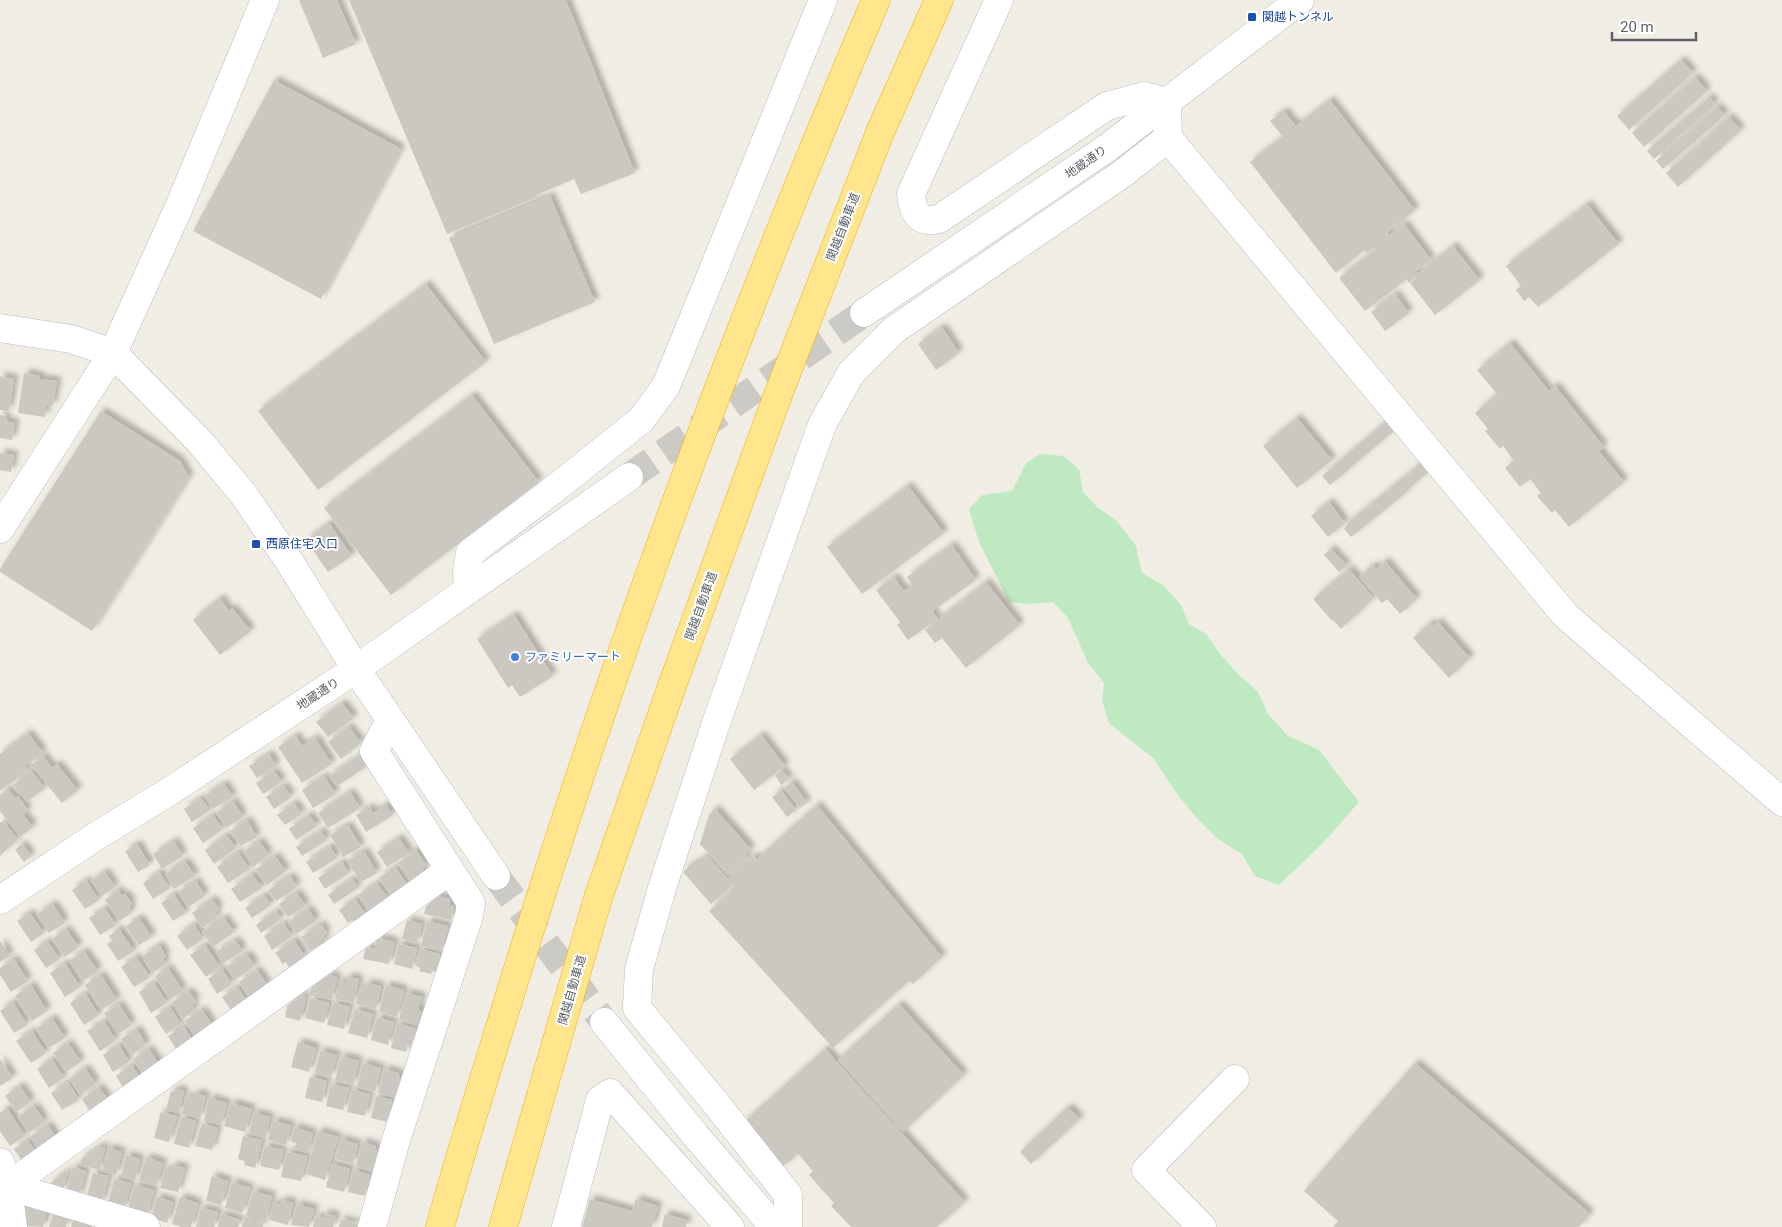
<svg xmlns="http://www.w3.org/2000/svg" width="1782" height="1227" viewBox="0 0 1782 1227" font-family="Roboto,'Noto Sans JP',sans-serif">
	<defs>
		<filter id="shadow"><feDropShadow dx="4.5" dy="-4.5" stdDeviation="2.5" flood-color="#0004"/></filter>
	</defs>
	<rect width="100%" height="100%" fill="#f0eee4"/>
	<!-- green -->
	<path fill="#bfe9c0" d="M1040,454l24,2 15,14 4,22 14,15 19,13 20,26 6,27 21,12 18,20 8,19 17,10 14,20 18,20 20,18 10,22 20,22 31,14 40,52 -37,42 -43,41 -24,-9 -13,-22 -24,-15 -22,-22 -16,-19 -27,-40 -44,-35 -7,-23 2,-17 -16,-20 -20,-45 -15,-16 -25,2 -19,-2 -30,-60 -10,-33 13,-14 30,-4 14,-28z"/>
	<!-- building -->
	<g fill="#cbc8c1" filter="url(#shadow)">
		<path d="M299,0h38l19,44 -33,14z"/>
		<path d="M349,0h105l80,191 -79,-191h111l69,173 -54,21 -7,-15 -38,16 1,2 -90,37z"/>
		<path d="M1681,60l12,13 -64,57 -12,-14z"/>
		<path d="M1695,77l12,14 -63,56 -12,-14z"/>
		<path d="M274,80l127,69 -80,150 -128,-68z"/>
		<path d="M1709,97l6,7 -61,55 -7,-8z"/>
		<path d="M1330,100l85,110 -28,23 2,2 15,-11 27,36 -15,11 3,4 -10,8 -2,-4 -42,32 -26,-33 36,-28 -2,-2 -7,5 -2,-3 -28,23 -86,-111 33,-25 -13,-16 14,-10 12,15z"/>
		<path d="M1717,107l8,8 -62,54 -7,-8z"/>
		<path d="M1729,117l12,13 -63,57 -12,-14z"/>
		<path d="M550,196l45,106 -101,42 -45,-106z"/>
		<path d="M1587,204l32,40 -81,63 -9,-10 -5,4 -8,-11 5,-4 -15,-20z"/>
		<path d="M1453,246l27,34 -45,35 -25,-32 11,-8 -2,-2z"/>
		<path d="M426,284l60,78 -168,128 -60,-79z"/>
		<path d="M1395,294l14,19 -24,18 -14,-19z"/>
		<path d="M942,327l17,26 -23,17 -18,-26z"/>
		<path d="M1510,343l39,48 6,-5 49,61 -5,4 25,31 -55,45 -14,-17 -3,3 -15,-17 4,-3 -11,-14 -10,8 -15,-19 9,-7 -11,-15 -3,3 -15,-18 3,-2 -13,-16 22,-19 -20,-24z"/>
		<path d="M24,373l16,3v3l17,2 -4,25 -7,-1 -1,12 -27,-4z"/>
		<path d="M0,376l14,3 -5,32 -9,-1z"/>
		<path d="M472,395l67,87 -148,113 -67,-87z"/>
		<path d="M101,411l79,50 9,16 -97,154 -92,-59v-3z"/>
		<path d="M0,415l6,1 -1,5 10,2 -3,17 -12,-2z"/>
		<path d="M1297,418l35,42 -35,28 -34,-42z"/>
		<path d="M1388,420l8,9 -66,56 -8,-9z"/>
		<path d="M0,453l14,2 -3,17 -11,-2z"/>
		<path d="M1424,458l9,10 -26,22v2l-56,45 -7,-8 5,-7 68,-55 -1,-1z"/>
		<path d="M908,486l36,47 -82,61 -35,-47z"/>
		<path d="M1329,502l16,21 -17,14 -17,-21z"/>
		<path d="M329,523l23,33 -24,16 -22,-32z"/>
		<path d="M952,545l24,35 -44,31 6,8 -30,21 -11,-15 3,-3 -24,-32 18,-13 10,14 8,-6 -5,-8z"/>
		<path d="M1331,549l16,17 -8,6 -15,-17z"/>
		<path d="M1385,561l32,38 -17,15 -13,-15 -5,4 -23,-26 14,-12 3,4z"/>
		<path d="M1349,569l25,29 -33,31 -8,-9 -1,1 -19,-22z"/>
		<path d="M986,582l34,43 -54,43 -24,-30 -7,5 -10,-13z"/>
		<path d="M220,598l9,13 3,-3 19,23 -31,24 -27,-35z"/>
		<path d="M514,615l39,61 -33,21 -8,-12 -4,3 -31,-49z"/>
		<path d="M1438,622l32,36 -21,20 -36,-40 17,-15 3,3z"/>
		<path d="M342,703l12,15 -26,19 -12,-15z"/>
		<path d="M349,727l12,16 -20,16 -13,-17z"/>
		<path d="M28,733l15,20 -18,13 3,4 -28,21v-37z"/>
		<path d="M761,735l24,31 -31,24 -24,-31z"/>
		<path d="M296,736l6,10 13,-8 17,26 -30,19 -24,-36z"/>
		<path d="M269,754l7,12 -19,12 -8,-12z"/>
		<path d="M43,756l9,12 5,-4 21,26 -16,13 -31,-38z"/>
		<path d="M359,756l7,11 -29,19 -8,-10z"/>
		<path d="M31,770l14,18 -18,14 -14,-17z"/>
		<path d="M782,770l7,9 -8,6 -6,-10z"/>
		<path d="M274,771l8,11 -19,12 -7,-11z"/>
		<path d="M324,776l12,18 -23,14 -11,-18z"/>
		<path d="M792,782l15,21 -7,5 -16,-20z"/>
		<path d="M224,784l9,13 -20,12 -9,-13z"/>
		<path d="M284,786l7,11 -17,12 -8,-12z"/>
		<path d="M8,789l7,9 3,-2 10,14 -5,4 10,13 -13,10 -20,-26v-16z"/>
		<path d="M781,790l15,20 -9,7 -15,-20z"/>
		<path d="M350,792l10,16 -32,20 -10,-15z"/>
		<path d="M201,798l9,12 -18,12 -8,-13z"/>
		<path d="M233,801l10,16 -17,11 -10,-15z"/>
		<path d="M294,803l8,11 -17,11 -8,-10z"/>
		<path d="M386,805l7,10 -27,17 -10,-17 14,-8 3,6z"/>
		<path d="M817,805l125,152 -29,27 -4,-3 -76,67 -124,-137 22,-19 -2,-2 5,-4 -6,-7 26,-23 3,3z"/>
		<path d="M715,809l36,40 -6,6 3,3 -20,18 -28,-32 9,-29z"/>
		<path d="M213,815l10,14 -20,14 -10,-15z"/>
		<path d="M309,815l8,11 -21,14 -7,-11z"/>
		<path d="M247,820l10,17 -16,9 -11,-15z"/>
		<path d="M3,821l15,18 -18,17v-33z"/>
		<path d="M348,825l13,22 -18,10 -13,-22z"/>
		<path d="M321,831l6,9 -25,16 -6,-9z"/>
		<path d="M226,835l10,13 -22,16 -9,-14z"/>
		<path d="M399,838l10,15 -22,14 -10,-15z"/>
		<path d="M174,841l9,15 -21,13 -9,-15z"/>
		<path d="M259,841l10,14 -16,12 -10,-15z"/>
		<path d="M22,844l9,12 -7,6 -9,-12z"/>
		<path d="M137,844l13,21 -12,7 -13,-21z"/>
		<path d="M330,846l7,12 -24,15 -7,-11z"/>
		<path d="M416,850l10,15 -4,3 3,5 -14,10 -13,-20z"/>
		<path d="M364,851l13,22 -16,9 -14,-21z"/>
		<path d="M238,852l12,17 -22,14 -11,-16z"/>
		<path d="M707,855l26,30 -22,19 -28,-32 10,-9 1,2z"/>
		<path d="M275,856l11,15 -19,14 -11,-16z"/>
		<path d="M185,861l10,15 -21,13 -9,-15z"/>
		<path d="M342,862l7,11 -24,16 -7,-11z"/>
		<path d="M395,867l13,19 -16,11 -13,-19z"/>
		<path d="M105,872l10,15 -13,9 -11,-15z"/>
		<path d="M159,872l11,16 -17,11 -10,-16z"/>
		<path d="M252,874l10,14 -22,14 -9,-13z"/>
		<path d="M290,876l7,11 -21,14 -8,-11z"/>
		<path d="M352,879l6,9 -24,16 -6,-9z"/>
		<path d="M86,880l13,20 -14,9 -13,-19z"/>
		<path d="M196,881l9,15 -17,11 -10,-15z"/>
		<path d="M377,883l11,16 -19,13 -11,-17z"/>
		<path d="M118,890l4,6 3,-2 7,10 -3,3 3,5 -12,9 -15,-21z"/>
		<path d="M297,893l9,13 -18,11 -9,-13z"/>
		<path d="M174,894l12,19 -13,8 -12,-18z"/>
		<path d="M264,895l7,10 -19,13 -7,-10z"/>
		<path d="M437,896l13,3 -1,7 5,1 -3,13 -27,-6 2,-7z"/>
		<path d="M212,899l7,10 -4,4 3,4 -16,11 -10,-15z"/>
		<path d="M355,899l12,17 -11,8 -3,-4 -5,3 -9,-13z"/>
		<path d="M53,904l12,19 -16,10 -12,-19z"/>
		<path d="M105,908l11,17 -16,10 -11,-17z"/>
		<path d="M308,909l8,12 -20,13 -8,-12z"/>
		<path d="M276,911l5,8 -20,14 -5,-8z"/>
		<path d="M30,913l14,20 -13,9 -14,-21z"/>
		<path d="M139,918l13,19 -13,8 -13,-19z"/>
		<path d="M224,918l10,14 -21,15 -11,-15z"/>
		<path d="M407,920l15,4 -5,19 -15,-4z"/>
		<path d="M427,921l21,5 -7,25 -20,-5z"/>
		<path d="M284,923l8,13 -20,14 -8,-14z"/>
		<path d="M194,924l9,15 -16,11 -10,-14z"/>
		<path d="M321,924l6,10 -4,2 3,5 -16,10 -9,-14z"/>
		<path d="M66,929l13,18 -14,10 -13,-18z"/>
		<path d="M119,929l15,22 -16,10 -11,-17 6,-3 -4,-5z"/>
		<path d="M377,938l18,4 -6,22 -26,-5 3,-12 9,2z"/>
		<path d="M235,940l8,11 -20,12 -7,-11z"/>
		<path d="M294,940l11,17 -16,11 -3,-6 -3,2 -8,-11z"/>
		<path d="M0,941l10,15 -10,6z"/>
		<path d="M47,941l13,18 -14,9 -12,-18z"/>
		<path d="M399,944l18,4 -5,21 -18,-5z"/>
		<path d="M159,945l7,11 -3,2 3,6 -14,9 -10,-17z"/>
		<path d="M205,945l15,22 -14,10 -16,-22z"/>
		<path d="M420,949l20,5 -4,18 -4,-1 -1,3 -12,-3 1,-3 -4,-2z"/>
		<path d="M84,951l14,20 -15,10 -13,-21z"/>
		<path d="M247,954l8,12 -20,14 -9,-13z"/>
		<path d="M136,957l14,20 -16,10 -13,-20z"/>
		<path d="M14,959l14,22 -17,11 -11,-17v-7z"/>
		<path d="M65,963l15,24 -15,10 -15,-24z"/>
		<path d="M168,968l15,23 -13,8 -15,-23z"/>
		<path d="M222,969l10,15 -15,10 -9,-15z"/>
		<path d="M257,970l11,16 -19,12 -10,-16z"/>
		<path d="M101,975l16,25 -16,10 -16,-25z"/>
		<path d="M330,975l7,2 -5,23 -23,-5 2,-7z"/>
		<path d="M347,977l12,2 -5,24 -19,-4 4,-18 7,2z"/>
		<path d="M154,983l13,20 -16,10 -12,-21z"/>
		<path d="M366,983l15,3 -5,23 -20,-5 4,-17 5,2z"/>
		<path d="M31,985l16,26 -15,10 -17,-25z"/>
		<path d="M386,985l18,5 -7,27 -18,-5z"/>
		<path d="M237,987l13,18 -16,10 -12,-18z"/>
		<path d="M189,991l7,11 -4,3 3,5 -13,9 -10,-17z"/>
		<path d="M85,993l14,22 -15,10 -14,-22z"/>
		<path d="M406,993l16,4 -4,13 6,2 -4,14 -21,-6z"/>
		<path d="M302,995l4,2 -6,24 -15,-4 2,-11z"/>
		<path d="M311,998l18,5 -5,20 -19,-5z"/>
		<path d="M13,1002l14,23 -13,8 -14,-22z"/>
		<path d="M333,1003l17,4 -6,22 -17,-4z"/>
		<path d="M119,1004l13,21 -14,9 -14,-21z"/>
		<path d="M899,1004l65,71 -61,57 -65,-72z"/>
		<path d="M170,1007l11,17 -15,10 -11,-17z"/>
		<path d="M355,1009l18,5 -6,24 -19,-5z"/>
		<path d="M202,1010l11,16 -15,15 -13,-20z"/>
		<path d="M377,1017l17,5 -6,23 -17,-5z"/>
		<path d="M52,1018l13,20 -16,10 -13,-19z"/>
		<path d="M104,1021l12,19 -16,11 -13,-20z"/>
		<path d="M397,1023l21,6 -3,12 -6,-2 -3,13 -15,-4z"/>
		<path d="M184,1027l11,17 -18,7 -9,-15z"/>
		<path d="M137,1029l9,16 -14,10 -11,-16z"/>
		<path d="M32,1031l14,22 -15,10 -15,-22z"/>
		<path d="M298,1042l18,6 -7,24 -18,-5z"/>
		<path d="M68,1043l13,19 -15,10 -13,-19z"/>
		<path d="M119,1045l10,17 -16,10 -10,-17z"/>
		<path d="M149,1049l12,18 -16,10 -12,-18z"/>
		<path d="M825,1049l140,153 -28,25h-86l-20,-21 3,-3 -25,-28 4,-4 -15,-17 -17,14 -39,-44z"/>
		<path d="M320,1051l17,4 -6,22 -16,-4z"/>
		<path d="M341,1056l18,5 -6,24 -18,-4z"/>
		<path d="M0,1059l13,19 -13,8z"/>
		<path d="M52,1059l12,19 -15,10 -12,-19z"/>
		<path d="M363,1063l18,5 -6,24 -18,-5z"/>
		<path d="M1415,1063l175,151 -11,13h-246l5,-6 -34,-30z"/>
		<path d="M132,1065l11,18 -20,4 -7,-11z"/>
		<path d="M85,1068l11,16 -16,11 -11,-16z"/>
		<path d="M384,1069l14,4 4,10 -4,15 -20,-5z"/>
		<path d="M310,1077l17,4 -5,21 -17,-4z"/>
		<path d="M68,1082l11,18 -17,10 -11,-17z"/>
		<path d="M331,1084l18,4 -6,22 -17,-4z"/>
		<path d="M20,1086l11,16 -15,10 -11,-16z"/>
		<path d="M99,1087l9,13 -16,15 -10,-16z"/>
		<path d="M175,1089l9,2 -5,22 -13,-3 5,-19 3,1z"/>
		<path d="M352,1090l18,4 -5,22 -18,-4z"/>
		<path d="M195,1093l11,3 -6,22 -18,-4 4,-18 7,2z"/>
		<path d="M376,1096l16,4 -5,22 -16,-4z"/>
		<path d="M209,1098l18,5 -6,22 -17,-4z"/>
		<path d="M231,1103l21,6 -7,23 -21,-6z"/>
		<path d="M34,1106l11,16 -16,11 -11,-16z"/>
		<path d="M1068,1107l12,12 -49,45 -11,-12z"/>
		<path d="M7,1108l18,28 -15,10 -10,-15v-18z"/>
		<path d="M161,1112l16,4 -8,26 -15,-4z"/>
		<path d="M254,1113l16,4 -5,21 -16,-4z"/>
		<path d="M181,1117l15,4 -7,27 -15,-4z"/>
		<path d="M273,1121l18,4 -5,20 -18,-5z"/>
		<path d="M202,1123l16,5 -6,22 -17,-4z"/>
		<path d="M48,1125l8,13 -15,15 -11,-16z"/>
		<path d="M294,1127l19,6 -5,20 -14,-4 2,-6 -5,-1z"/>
		<path d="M318,1131l20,6 -13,43 -19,-6z"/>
		<path d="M243,1136l19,4 -7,28 -11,-3 1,-4 -7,-2z"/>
		<path d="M340,1139l18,5 -5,20 -18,-5z"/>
		<path d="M28,1140l12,18 -14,9 -12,-18z"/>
		<path d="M362,1142l13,4 4,10 -4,16 -19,-6z"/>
		<path d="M265,1146l18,4 -4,20 -19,-4z"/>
		<path d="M99,1147l6,1 -5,22 -20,-5 1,-6z"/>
		<path d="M108,1148l14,4 -6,23 -14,-4z"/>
		<path d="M287,1152l20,4 -6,25 -20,-4z"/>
		<path d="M126,1155l14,4 -5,21 -14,-3z"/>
		<path d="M146,1157l17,6 -7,23 -17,-5z"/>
		<path d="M332,1164l18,5 -6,23 -18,-5z"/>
		<path d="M173,1165l12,3 -7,24 -18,-4 5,-19 7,1z"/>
		<path d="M73,1167l13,4 -7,26 -13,-4z"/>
		<path d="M69,1169l-6,22 -13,-3 1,-5z"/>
		<path d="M353,1170l17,5 -5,21 -17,-4z"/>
		<path d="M93,1173l16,3 -7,27 -16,-4z"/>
		<path d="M212,1176l16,5 -7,24 -15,-4z"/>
		<path d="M114,1179l17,4 -7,26 -16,-5z"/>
		<path d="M232,1182l18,6 -8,25 -17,-5z"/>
		<path d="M135,1185l19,5 -7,26 -20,-5z"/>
		<path d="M253,1191l19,5 -6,25 -20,-5z"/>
		<path d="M157,1197l16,5 -6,21 -16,-5z"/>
		<path d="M180,1197l18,6 -7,24h-9l-10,-3z"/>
		<path d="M590,1199l42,12 4,-12 22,7 -6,21h-70z"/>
		<path d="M282,1200l11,3 -5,22 -19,-5 4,-17 7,2z"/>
		<path d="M297,1204l17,5 -5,18 -18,-2z"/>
		<path d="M25,1205l22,6 -4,16 -20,-1 3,-9h-4z"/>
		<path d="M201,1208l17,4 -4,15h-18z"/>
		<path d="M54,1211l15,5 -3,11h-17z"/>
		<path d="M325,1213l11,3 -3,11h-20l3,-11 8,2z"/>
		<path d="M221,1214l19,6 -2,7h-20z"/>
		<path d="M665,1214l22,6 -1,7h-24z"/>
		<path d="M74,1217l19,6 -1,4h-21z"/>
		<path d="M245,1217l19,6 -1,4h-21z"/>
		<path d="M341,1219l17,5 -1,3h-18z"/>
	</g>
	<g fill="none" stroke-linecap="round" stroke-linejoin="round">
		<!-- tertiary-tunnel -->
		<g stroke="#cbcac4" stroke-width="28" stroke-dasharray="28 14" stroke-linecap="butt">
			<path d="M629,477l235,-164"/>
			<path d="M496,876l108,146"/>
		</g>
		<defs>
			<g id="minor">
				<path d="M999,0l-88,194c2,18 7,30 28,25l168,-113 37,-10 23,6 1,36 398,478 216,186"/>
				<path d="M468,590l-1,-20 3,-17 78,-59 93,-74 25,-34 157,-386"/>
				<path d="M0,1162l8,24 5,41"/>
				<path d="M8,1186l442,-316"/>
				<path d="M8,1186l138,41"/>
				<path d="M372,1227l24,-87 73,-224 2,-13 -97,-152 16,-31"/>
				<path d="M566,1227l34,-127 10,-7 120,134"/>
				<path d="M788,1227v-32l-70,-89 -81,-98 2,-39 23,-81 53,-162 107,-301 29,-52 43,-43 228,-156 46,-36"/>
				<path d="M1202,1227l-56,-57 89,-91"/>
			</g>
			<g id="tertiary">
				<path d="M864,313l243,-165 193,-148"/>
				<path d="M0,328l71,11 42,14 87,89 44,53 45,66 67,108 140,207"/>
				<path d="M0,529l113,-176 66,-146 86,-207"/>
				<path d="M0,900l98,-65 72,-44 186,-122 273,-192"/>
				<path d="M604,1022l92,114 78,91"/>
			</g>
			<g id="motorway">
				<path d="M440,1227c21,-76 45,-151 68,-226 104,-340 228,-674 368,-1001"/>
				<path d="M503,1227l95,-329 75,-215 105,-288 103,-265 58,-130"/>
			</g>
		</defs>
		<!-- minor casing -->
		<use href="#minor" stroke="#b9bcc1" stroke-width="29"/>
		<!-- tertiary casing -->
		<use href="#tertiary" stroke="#b9bcc1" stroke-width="29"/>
		<!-- motorway casing -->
		<use href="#motorway" stroke="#f4ae00" stroke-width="29"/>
		<!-- minor -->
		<use href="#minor" stroke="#fff" stroke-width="28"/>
		<!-- tertiary -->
		<use href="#tertiary" stroke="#fff" stroke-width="28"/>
		<!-- motorway -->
		<use href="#motorway" stroke="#ffe58c" stroke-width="28"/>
	</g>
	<!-- markers -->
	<g fill="#1a4fb4" stroke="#fff" stroke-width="2">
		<rect x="1247" y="12" width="10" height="10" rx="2.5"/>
		<rect x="251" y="539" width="10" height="10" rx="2.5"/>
	</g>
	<circle fill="#3f7fe0" stroke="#fff" stroke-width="2" cx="515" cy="657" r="5"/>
	<g text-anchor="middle" stroke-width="4" stroke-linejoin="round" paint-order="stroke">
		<!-- transit labels -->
		<g font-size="12" fill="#164399" stroke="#fff" text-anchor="start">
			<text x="1262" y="21">関越トンネル</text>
			<text x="266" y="548">西原住宅入口</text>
		</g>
		<!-- street labels -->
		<g font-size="12" fill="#5c6066" stroke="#fff">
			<text transform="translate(1086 162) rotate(-35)" y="4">地蔵通り</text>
			<text transform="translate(843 227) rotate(-69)" y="4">関越自動車道</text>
			<text transform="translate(701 606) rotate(-70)" y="4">関越自動車道</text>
			<text transform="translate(318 694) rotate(-33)" y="4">地蔵通り</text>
			<text transform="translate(572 990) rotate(-74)" y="4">関越自動車道</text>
		</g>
		<!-- shop labels -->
		<g font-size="12" fill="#366cbe" stroke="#fff" text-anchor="start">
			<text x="525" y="661">ファミリーマート</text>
		</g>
	</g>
	<!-- scale -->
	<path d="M1612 32v8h84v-8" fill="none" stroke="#5c6066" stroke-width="2.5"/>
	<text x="1620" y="32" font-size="15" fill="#5c6066" stroke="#ffffff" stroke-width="4" paint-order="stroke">20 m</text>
</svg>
